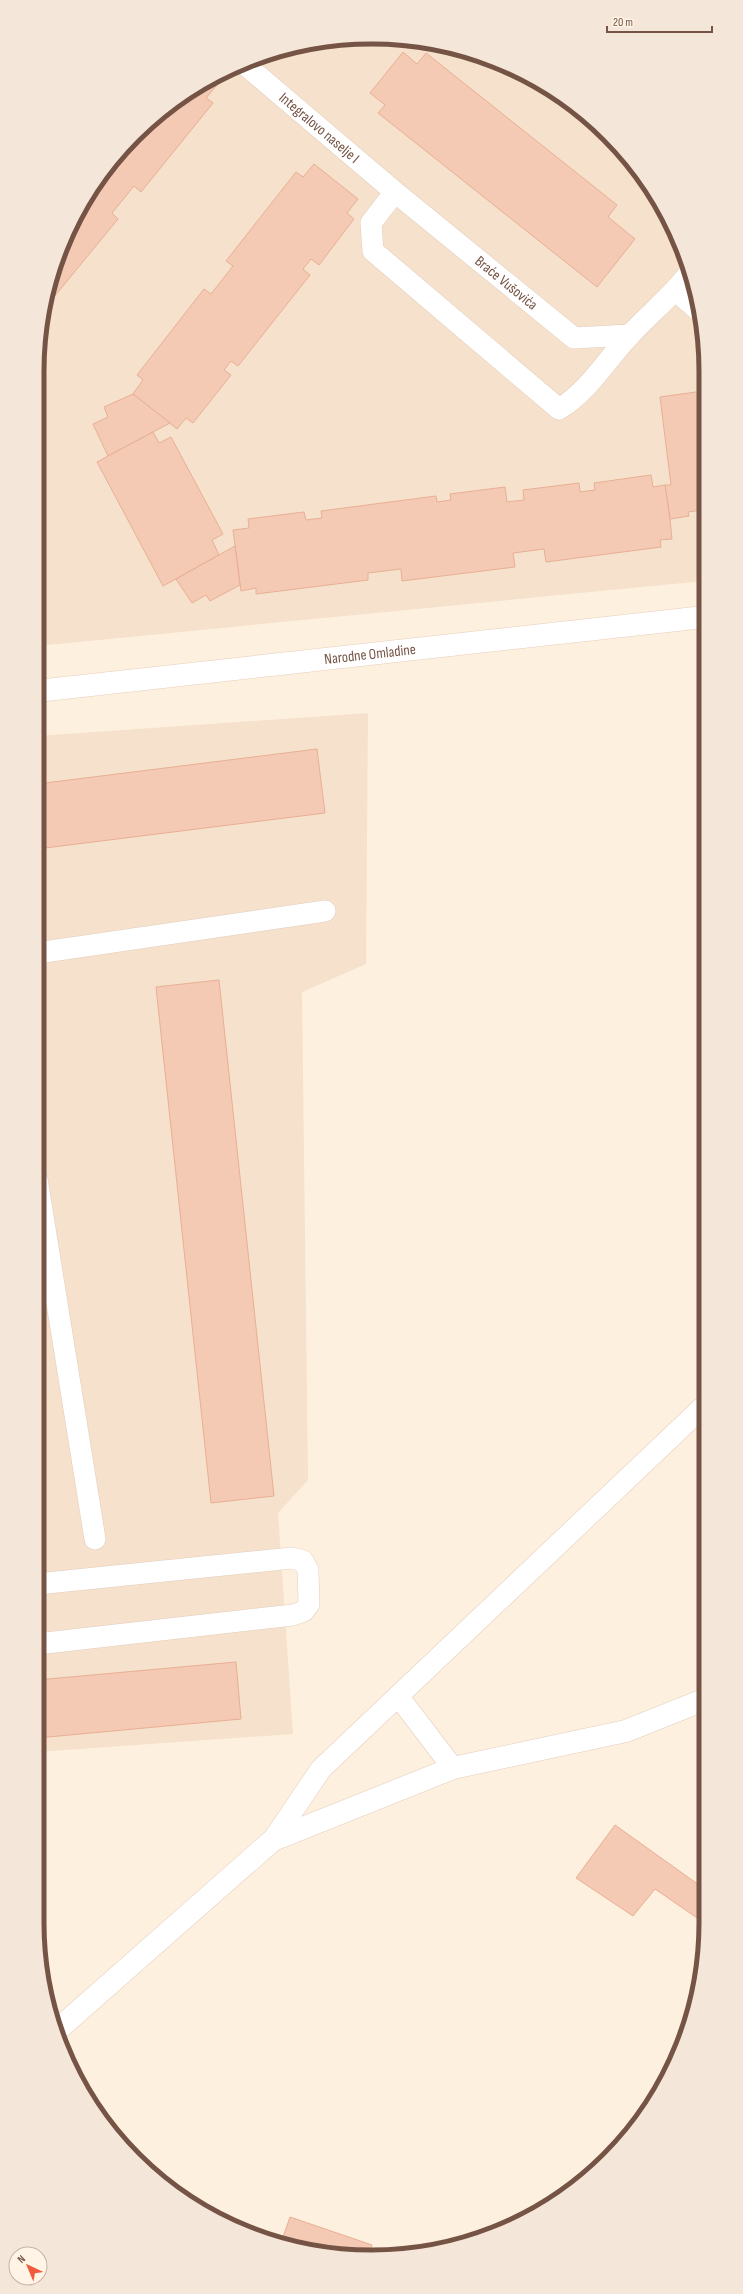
<svg xmlns="http://www.w3.org/2000/svg" width="743" height="2294" viewBox="0 0 743 2294" font-family="'Sofia Sans Condensed',sans-serif">
	<rect width="100%" height="100%" fill="#fef0de"/>
	<!-- residential -->
	<g fill="#f5e1cc">
		<path d="M372,37l65,6 102,39 84,69 49,73 31,104 1,253 -667,65v-274l6,-66 20,-63 31,-58 41,-50 51,-42 58,-31 62,-19z"/>
		<path d="M368,713l-2,251 -64,28 6,488 -30,33 15,221 -256,18v-1016z"/>
	</g>
	<!-- building -->
	<g fill="#f5cab4" stroke="#e8af94">
		<path d="M403,52l14,12 9,-11 191,152 -9,12 27,22 -38,48 -219,-174 7,-8 -15,-12z"/>
		<path d="M211,80l6,5 -11,13 7,5 -72,89 -7,-6 -22,27 6,6 -69,84 -4,-3 18,-57 31,-58 41,-50 51,-42z"/>
		<path d="M314,164l44,35 -11,14 7,6 -35,46 -8,-6 -8,10 7,6 -72,91 -7,-5 -7,9 7,5 -38,48 -7,-5 -9,11 -44,-35 10,-14 -6,-5 67,-86 7,5 22,-28 -7,-5 70,-89 7,5z"/>
		<path d="M703,391v119l-15,2 1,4 -19,3 -5,-34h6l-11,-88z"/>
		<path d="M133,394l37,29 -62,33 -15,-32 15,-7 -4,-10z"/>
		<path d="M153,432l6,11 12,-6 52,97 -11,6 7,15 -56,31 -66,-124z"/>
		<path d="M651,475l2,12 12,-2 5,34 2,20 -12,1 1,7 -115,15 -2,-13 -31,4 2,14 -113,14 -1,-12 -33,4v7l-112,14v-6l-15,3 -8,-61 16,-2 -1,-9 56,-7 2,8 16,-2 -1,-7 115,-15 1,6 14,-2 -1,-6 55,-7 2,15 17,-2 -1,-10 56,-7 1,9 15,-2 -1,-7z"/>
		<path d="M235,546l5,39 -30,16 -4,-6 -14,8 -16,-24z"/>
		<path d="M317,749l8,64 -288,36v-65z"/>
		<path d="M219,980l55,516 -63,7 -55,-516z"/>
		<path d="M236,1662l5,57 -204,19v-58z"/>
		<path d="M615,1825l91,65v28l-3,4 -48,-33 -22,27 -57,-38z"/>
		<path d="M290,2217l82,28 -3,10 -41,-1 -46,-14z"/>
	</g>
	<g fill="none" stroke-linecap="round" stroke-linejoin="round">
		<defs>
			<g id="lane">
				<path id="s1" d="M243,63l152,129 179,146 56,-3"/>
				<path d="M395,192l-24,31 2,28 186,158c30,-18 47,-49 71,-74 19,-21 40,-37 57,-59"/>
				<path d="M676,291l22,19"/>
				<path d="M37,953l288,-42"/>
				<path d="M37,1179l58,360"/>
				<path d="M37,1584l255,-26 11,3 5,9 1,34 -5,7 -11,4 -256,29"/>
				<path d="M398,1696l55,72"/>
				<path d="M273,1840l48,-71 384,-364"/>
			</g>
			<path id="street" d="M56,2031l217,-191 180,-72 173,-37 80,-32"/>
			<g id="secondary">
				<path id="s2" d="M37,691l667,-74"/>
			</g>
		</defs>
		<!-- lane casing -->
		<use href="#lane" stroke="#e4cdbd" stroke-width="22"/>
		<!-- street casing -->
		<use href="#street" stroke="#e4cdbd" stroke-width="23"/>
		<!-- secondary casing -->
		<use href="#secondary" stroke="#e9cdb9" stroke-width="23"/>
		<!-- lane -->
		<use href="#lane" stroke="#fff" stroke-width="21"/>
		<!-- street -->
		<use href="#street" stroke="#fff" stroke-width="22"/>
		<!-- secondary -->
		<use href="#secondary" stroke="#fff" stroke-width="22"/>
	</g>
	<g text-anchor="middle" stroke-width="4" stroke-linejoin="round" paint-order="stroke">
		<!-- street labels -->
		<g font-size="15" fill="#755345" stroke="#fff4e6">
			<text dy="5" stroke="none"><textPath href="#s1" startOffset="100">Integralovo naselje I</textPath></text>
			<text dy="5" stroke="none"><textPath href="#s1" startOffset="343">Braće Vušovića</textPath></text>
			<text dy="5" stroke="none"><textPath href="#s2" startOffset="335">Narodne Omladine</textPath></text>
		</g>
	</g>
	<!-- crop -->
	<path d="M0 0H743V2294H0ZM371 44H372A327 327 0 0 1 699 371V1923A327 327 0 0 1 372 2250H371A327 327 0 0 1 44 1923V371A327 327 0 0 1 371 44Z" fill="#f4e7d9" fill-rule="evenodd"/>
	<path fill="none" stroke="#755345" stroke-width="5" d="M371 44H372A327 327 0 0 1 699 371V1923A327 327 0 0 1 372 2250H371A327 327 0 0 1 44 1923V371A327 327 0 0 1 371 44Z"/>
	<!-- north arrow -->
	<g transform="translate(28 2266) rotate(316)"><circle r="19" fill="#fff4e6" stroke="#c8b4a6"/>
	<path d="M0-3L7 15L0 10L-7 15Z" fill="#f0593b"/>
	<text y="-6" font-size="11" font-weight="bold" text-anchor="middle" fill="#755345">N</text>
	</g>
	<!-- scale -->
	<path d="M607 26v6h105v-6" fill="none" stroke="#755345" stroke-width="2"/>
	<text x="613" y="26" font-size="12" fill="#755345" stroke="#fff4e6" stroke-width="3" paint-order="stroke">20 m</text>
</svg>
